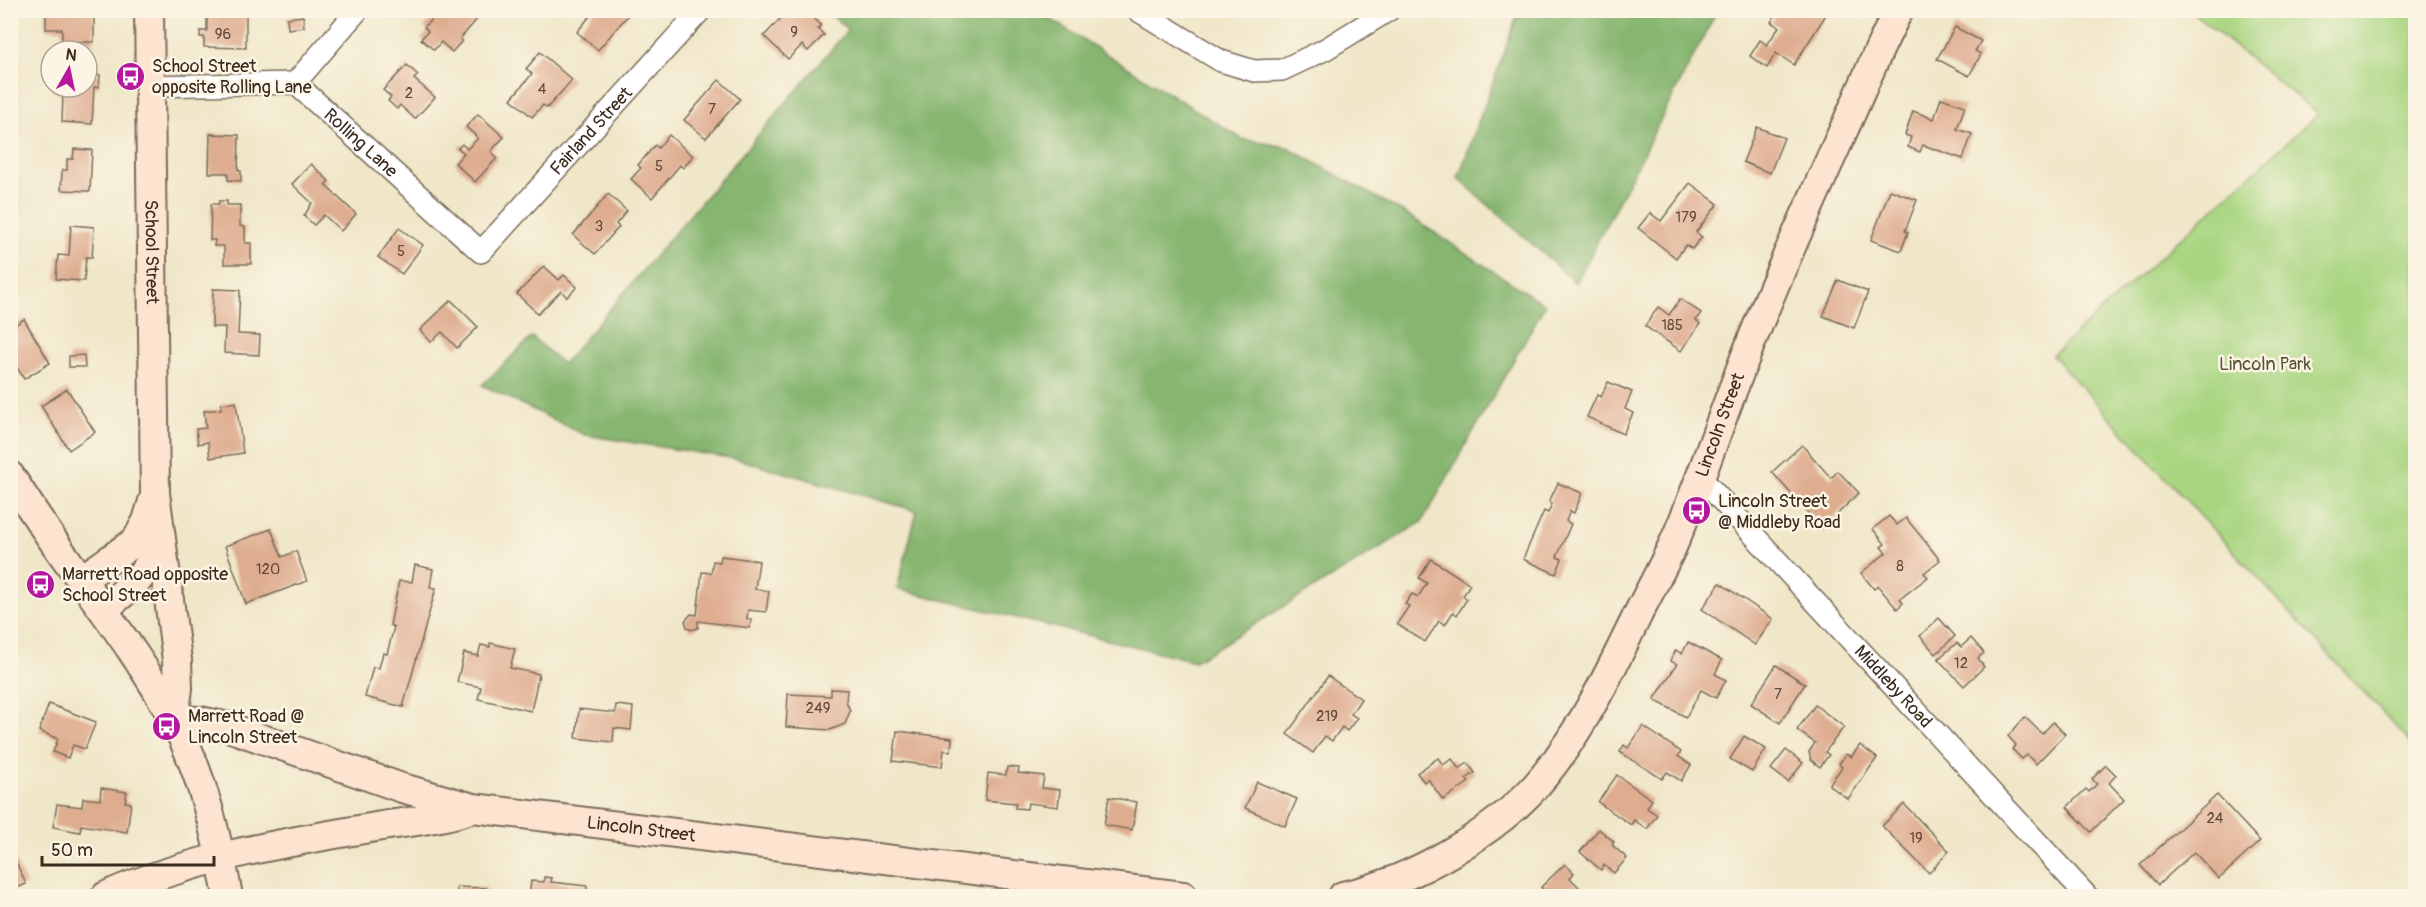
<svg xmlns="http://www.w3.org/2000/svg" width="2426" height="907" viewBox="0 0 2426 907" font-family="Pangolin,sans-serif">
	<rect width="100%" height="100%" fill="#fcf5e5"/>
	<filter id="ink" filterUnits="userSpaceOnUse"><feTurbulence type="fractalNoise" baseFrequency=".0167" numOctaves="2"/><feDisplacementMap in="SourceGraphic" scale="12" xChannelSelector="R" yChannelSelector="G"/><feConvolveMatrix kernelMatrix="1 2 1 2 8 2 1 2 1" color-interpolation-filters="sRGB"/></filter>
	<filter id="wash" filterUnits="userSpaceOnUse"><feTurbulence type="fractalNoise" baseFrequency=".008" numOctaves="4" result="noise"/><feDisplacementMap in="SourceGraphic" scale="24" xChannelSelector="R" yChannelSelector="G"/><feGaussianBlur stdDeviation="1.35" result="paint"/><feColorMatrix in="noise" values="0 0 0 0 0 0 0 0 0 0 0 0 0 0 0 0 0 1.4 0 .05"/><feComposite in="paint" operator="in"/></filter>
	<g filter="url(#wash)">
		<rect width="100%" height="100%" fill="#f0e7c9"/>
		<!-- green -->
		<path fill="#a9d581" stroke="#728050" stroke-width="1.5" d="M2191,11h224v745l-6,-15 -357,-386 266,-241z"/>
		<!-- forest -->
		<g fill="#86b66f" stroke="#607046" stroke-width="1.5">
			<path d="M827,11h215l8,8 192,120 45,8 119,67 139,91 -123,217 -227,139 -298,-72 20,-78 -180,-52 -152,-24 -103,-50 50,-48 31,27 285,-334z"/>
			<path d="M1519,11h198l-141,272 -118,-105z"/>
		</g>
		<g id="blocks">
			<!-- building -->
			<g fill="#deac8f">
				<path d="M46,10h48v32h-32v-13h-16z"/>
				<path d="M444,10h25l9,8 -18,21 2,2 -10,11 -11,-10 -7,8 -13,-11 7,-8 -4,-4 10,-10 2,2z"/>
				<path d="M595,10h28l5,5 -30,35 -21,-18z"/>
				<path d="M781,10h25l15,15 -3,4 6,6 -16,16 -6,-6 -14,14 -24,-23 18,-19 -4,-3z"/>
				<path d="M1779,10h50l-35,55 -18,-12 -9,15 -17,-12 10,-16 7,5 12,-18 -8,-5z"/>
				<path d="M207,14l39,1v33l-42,-1v-10h-4v-6h7z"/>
				<path d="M303,16l1,11 -16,2 -1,-11z"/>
				<path d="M1955,27l26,14 -6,10 6,3 -12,22 -32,-17z"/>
				<path d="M540,52l32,28 -25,28 -4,-3 -11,12 -21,-18 21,-25 -6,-5z"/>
				<path d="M407,65l11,10 -4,4 21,18 -20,22 -15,-14 -3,4 -9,-8 3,-4 -8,-7z"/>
				<path d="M87,69h4v5l9,1 -1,12h-5l-2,37 -30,-2 1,-28 -8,-1 1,-6h31z"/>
				<path d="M719,80l21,19 -34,39 -22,-18z"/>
				<path d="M1941,98l24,8 -8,23 15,5 -9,25 -40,-14 -3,7 -12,-5 3,-10 -6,-2 8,-24 21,8z"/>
				<path d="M478,114l26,23 -13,14 6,7 -22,24 -20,-19 9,-10 -6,-5 4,-4 5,5 11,-11 -12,-11z"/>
				<path d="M1757,127l27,11 -14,35 -27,-11z"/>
				<path d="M210,134l29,1 -1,35 3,1v10l-13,-1v-7h-19z"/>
				<path d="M669,135l24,21 -10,12 -3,-3 -28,33 -21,-19 10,-11 -3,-3 17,-20 3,3z"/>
				<path d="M74,149l18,1 -2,41 -29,-1 1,-20h5v-11h6z"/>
				<path d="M311,164l18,17 -4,4 31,29 -15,17 -17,-16 -10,10 -10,-9 8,-13 -20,-19z"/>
				<path d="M1690,183l28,21 -22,28 6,5 -10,12 -6,-4 -10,13 -38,-30 12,-15 11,8z"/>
				<path d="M1890,190l27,10 -12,31 3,1 -7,19 -30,-11z"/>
				<path d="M608,194l19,17 -11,13 3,3 -24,27 -22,-19z"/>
				<path d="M219,201h8v4h13v21l5,1v16h6v21h-27v-18h-10l1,-6h-5l1,-36h8z"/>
				<path d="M71,225l23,2 -2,30h-6l-2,24 -28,-2 2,-24 11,1z"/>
				<path d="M399,228l24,17 -21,29 -24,-17z"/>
				<path d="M544,266l15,14 5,-5 13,12 -10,10 -6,-6 -23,23 -21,-20z"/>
				<path d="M1838,280l30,12 -14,36 -31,-12z"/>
				<path d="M213,289l27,1 -2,44 22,1 -1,20 -35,-2 1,-26h-13z"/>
				<path d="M1680,299l21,14 -5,7 4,4 -19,27 -36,-25 13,-19 11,8z"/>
				<path d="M451,300l27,27 -21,21 -15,-16 -11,10 -11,-12z"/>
				<path d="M24,319l26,44 -26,16 -14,-23v-28z"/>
				<path d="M84,355l1,12h-16v-11z"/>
				<path d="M1608,382l24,10 -7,17 8,4 -10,21 -36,-17 10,-22 4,2z"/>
				<path d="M67,389l28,43 -26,18 -28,-44z"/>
				<path d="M236,402l7,51 -33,5 -2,-16 -10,2 -2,-15 10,-1 -2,-17 17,-2v-5z"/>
				<path d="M1802,445l29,33 7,-7 21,22 -37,36 -50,-57z"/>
				<path d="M1558,483l24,10 -8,20 -4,-2 -4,10 5,3 -14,33 5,2 -6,15 -33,-15 21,-48 4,2 4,-9 -3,-2z"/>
				<path d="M1889,516l8,9 9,-7 34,42 -16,13 4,4 -28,22 3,4 -6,6 -19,-23 -4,3 -13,-16 25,-20 -5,-6 4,-3 -12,-15z"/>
				<path d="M271,529l11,28 14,-6 11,30 -61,23 -21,-58z"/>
				<path d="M721,556l38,5 -4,28 14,2 -3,21 -18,-2 -1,9h4l-1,9 -52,-7v7l-7,2 -4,-3 -2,-6 6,-7 6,1 5,-43 9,1 2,-12 7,1z"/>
				<path d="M1431,559l39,25 -7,12 4,3 -10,16 -4,-3 -8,13 -6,-4 -14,21 -28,-18 12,-18 -4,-2 7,-10 6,3 9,-14 -8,-5z"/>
				<path d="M415,565l18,4 -3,18 6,1 -33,119 -38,-10 8,-30 6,1 4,-15 4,1 7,-27 -4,-2 9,-44 13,1z"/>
				<path d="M1720,583l53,36 -18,26 -53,-36z"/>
				<path d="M1939,618l16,18 -19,18 -16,-18z"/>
				<path d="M1971,638l13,15 -6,5 6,9 -20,19 -26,-27 19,-16 4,4z"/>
				<path d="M1688,642l34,18 -7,14 11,6 -10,18 -15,-8 -15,27 -32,-17 23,-36 -7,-3 6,-11 6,4z"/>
				<path d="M490,643l25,6 -5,19 29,6 -8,37 -53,-12 3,-12 -24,-5 7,-29 14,3 3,-11 9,2z"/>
				<path d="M1776,665l29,19 -25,39 -29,-19z"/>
				<path d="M1328,676l33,23 -10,15 6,4 -10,13 -5,-4 -10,14 -7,-5 -12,17 -26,-19z"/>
				<path d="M831,689l16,1 -1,11 4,10 -5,13 -15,6 -44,-3 2,-33 43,2z"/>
				<path d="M49,704l47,18 -11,27 -12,-4 -5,13 -15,-6 5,-13 -19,-8z"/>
				<path d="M616,705l17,2 -2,23 -17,-2 -1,14 -37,-4 3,-29 36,4z"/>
				<path d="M1815,705l29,22 -19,25 4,3 -9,12 -9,-7 -2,-8 6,-9 -18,-13z"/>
				<path d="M2025,717l17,17 11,-12 12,12 -29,30 -9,-9 -5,4 -10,-10 4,-4 -8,-9z"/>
				<path d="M1643,726l38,26 -3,4 13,9 -10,16 -14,-9 -5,7 -42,-27 4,-7 4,3z"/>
				<path d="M897,731l55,7 -1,13 -7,-1 -2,17 -49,-6z"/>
				<path d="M1744,736l22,13 -14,23 -22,-13z"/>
				<path d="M1860,745l17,13 -29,41 -19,-14 13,-18 -3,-3 7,-10 5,3z"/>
				<path d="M1786,750l17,13 -15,19 -17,-13z"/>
				<path d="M1438,758l5,7 9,-6 7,10 9,-6 7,10 -9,6 3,3 -26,18 -15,-21 -4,3 -7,-9z"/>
				<path d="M2106,765l10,10 -7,8 15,16 -33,33 -24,-25 19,-18 3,3 8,-8 -5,-5z"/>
				<path d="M1007,767l12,1 -1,5 26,3 -2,12 18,2 -2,17 -30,-4 -1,6 -12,-1 1,-5 -31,-3 3,-27 18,2z"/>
				<path d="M1617,775l35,25 -5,8 10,7 -10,14 -13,-9 -3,5 -33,-23z"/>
				<path d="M1257,782l40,17 -12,27 -40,-18z"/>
				<path d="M101,788l26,4 -2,10 6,1 -4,29 -46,-7 -1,7 -27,-5 4,-23 25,3 1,-9 17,2z"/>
				<path d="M2217,795l43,46 -41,38 -25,-27 -36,33 -18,-20z"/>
				<path d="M1109,797l28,5 -5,28 -28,-5z"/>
				<path d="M1904,804l45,47 -20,22 -47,-47z"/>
				<path d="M1599,829l15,13 -2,3 15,13 -13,15 -10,-8 -3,5 -21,-18z"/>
				<path d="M10,849l16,35 -16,7z"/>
				<path d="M1565,864l9,9 -4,5 18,18h-39l-8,-9z"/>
				<path d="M544,877l8,1 -1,4 36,4 -1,10h-57l2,-15 13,1z"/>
				<path d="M457,887l29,1v8h-30z"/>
			</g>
		</g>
	</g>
	<g filter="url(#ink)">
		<use href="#blocks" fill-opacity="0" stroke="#7a6c5a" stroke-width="1.5"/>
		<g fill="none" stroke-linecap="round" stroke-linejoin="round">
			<defs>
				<g id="street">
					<path d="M1137,10l84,51 33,10 28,-1 42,-20 65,-40"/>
					<path d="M295,83l63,-73"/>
					<path id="s1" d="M150,86l145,-3 186,169 220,-242"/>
					<path id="s2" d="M1700,477l387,419"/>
				</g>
				<g id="secondary">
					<path id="s3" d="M149,10l6,483 22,167 1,28 -4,32 26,1 28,6 174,61 71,20"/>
					<path d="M10,476c18,27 35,54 54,80 38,53 78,104 109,162 29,55 44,118 55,178"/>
					<path d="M81,580l55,-39 11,-20 6,-20"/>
					<path d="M103,609c27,-21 46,-34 57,-69"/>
					<path id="s4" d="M106,896c82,-37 175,-53 264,-68 34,-6 70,-8 103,-20l710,88"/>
					<path id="s5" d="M1343,896c68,-14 159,-66 202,-121 40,-50 67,-107 95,-165 11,-21 22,-42 32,-63 24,-53 42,-109 63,-163 32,-86 71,-171 109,-255 18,-39 34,-81 55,-119"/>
				</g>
			</defs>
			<!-- street casing -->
			<use href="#street" stroke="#7a6c5a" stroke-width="24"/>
			<!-- secondary casing -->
			<use href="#secondary" stroke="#7a6c5a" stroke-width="32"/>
			<!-- street -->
			<use href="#street" stroke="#fff" stroke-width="21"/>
			<!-- secondary -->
			<use href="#secondary" stroke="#fde4d1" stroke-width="28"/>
		</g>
	</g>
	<!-- icons -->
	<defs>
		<symbol id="bus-disc" viewBox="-11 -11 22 22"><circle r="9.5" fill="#b5179e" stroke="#fcf5e5"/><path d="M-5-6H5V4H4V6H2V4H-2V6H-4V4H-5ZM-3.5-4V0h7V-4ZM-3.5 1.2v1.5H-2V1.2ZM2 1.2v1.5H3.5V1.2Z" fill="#fff"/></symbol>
	</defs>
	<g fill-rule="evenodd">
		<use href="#bus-disc" x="114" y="60" width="33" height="33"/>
		<use href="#bus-disc" x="1680" y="494" width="33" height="33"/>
		<use href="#bus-disc" x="24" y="568" width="33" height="33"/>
		<use href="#bus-disc" x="150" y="710" width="33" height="33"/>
	</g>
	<g text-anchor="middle" stroke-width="5" stroke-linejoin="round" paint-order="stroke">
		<!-- number labels -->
		<g font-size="15" fill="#644a3a">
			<text x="794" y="37">9</text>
			<text x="223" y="39">96</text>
			<text x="542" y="94">4</text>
			<text x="409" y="98">2</text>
			<text x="712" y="114">7</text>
			<text x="659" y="171">5</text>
			<text x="1686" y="222">179</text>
			<text x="599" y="231">3</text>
			<text x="401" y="256">5</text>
			<text x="1672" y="330">185</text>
			<text x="1900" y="571">8</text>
			<text x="268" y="574">120</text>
			<text x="1961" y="668">12</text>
			<text x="1778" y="699">7</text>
			<text x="818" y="713">249</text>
			<text x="1327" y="721">219</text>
			<text x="2215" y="823">24</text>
			<text x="1916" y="843">19</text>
		</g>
		<!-- poi labels -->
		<g font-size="18" fill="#3b2a1e" stroke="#fcf5e5" text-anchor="start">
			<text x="152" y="72">School Street<tspan x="152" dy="21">opposite Rolling Lane</tspan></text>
			<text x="1718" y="507">Lincoln Street<tspan x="1718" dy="21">@ Middleby Road</tspan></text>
			<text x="62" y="580">Marrett Road opposite<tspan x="62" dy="21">School Street</tspan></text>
			<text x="188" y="722">Marrett Road @<tspan x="188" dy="21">Lincoln Street</tspan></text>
		</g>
		<!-- street labels -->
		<g font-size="18" fill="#3b2a1e" stroke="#fcf5e5">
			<text dy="6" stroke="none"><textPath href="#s1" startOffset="560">Fairland Street</textPath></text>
			<text dy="6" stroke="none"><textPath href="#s1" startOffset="234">Rolling Lane</textPath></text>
			<text dy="6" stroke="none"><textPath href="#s3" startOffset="242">School Street</textPath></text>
			<text dy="6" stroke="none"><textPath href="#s5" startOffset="632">Lincoln Street</textPath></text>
			<text dy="6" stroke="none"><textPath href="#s2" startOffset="285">Middleby Road</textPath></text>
			<text dy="6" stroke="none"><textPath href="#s4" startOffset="548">Lincoln Street</textPath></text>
		</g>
		<!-- park labels -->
		<g font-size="18" fill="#565537" stroke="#fcf5e5">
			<text x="2265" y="370">Lincoln Park</text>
		</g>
	</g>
	<!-- margin -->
	<rect width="2426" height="907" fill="none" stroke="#fcf5e5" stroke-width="36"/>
	<!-- north arrow -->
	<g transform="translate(69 69) rotate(9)"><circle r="28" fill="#fcf5e5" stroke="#afa495" stroke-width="1.5"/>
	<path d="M0-4.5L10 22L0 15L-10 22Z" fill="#b5179e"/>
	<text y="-9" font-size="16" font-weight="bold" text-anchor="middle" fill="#3b2a1e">N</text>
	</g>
	<!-- scale -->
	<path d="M42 856v9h172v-9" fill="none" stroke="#3b2a1e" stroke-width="3"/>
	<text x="51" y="856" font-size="18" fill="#3b2a1e" stroke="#fcf5e5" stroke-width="4.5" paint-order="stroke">50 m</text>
</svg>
